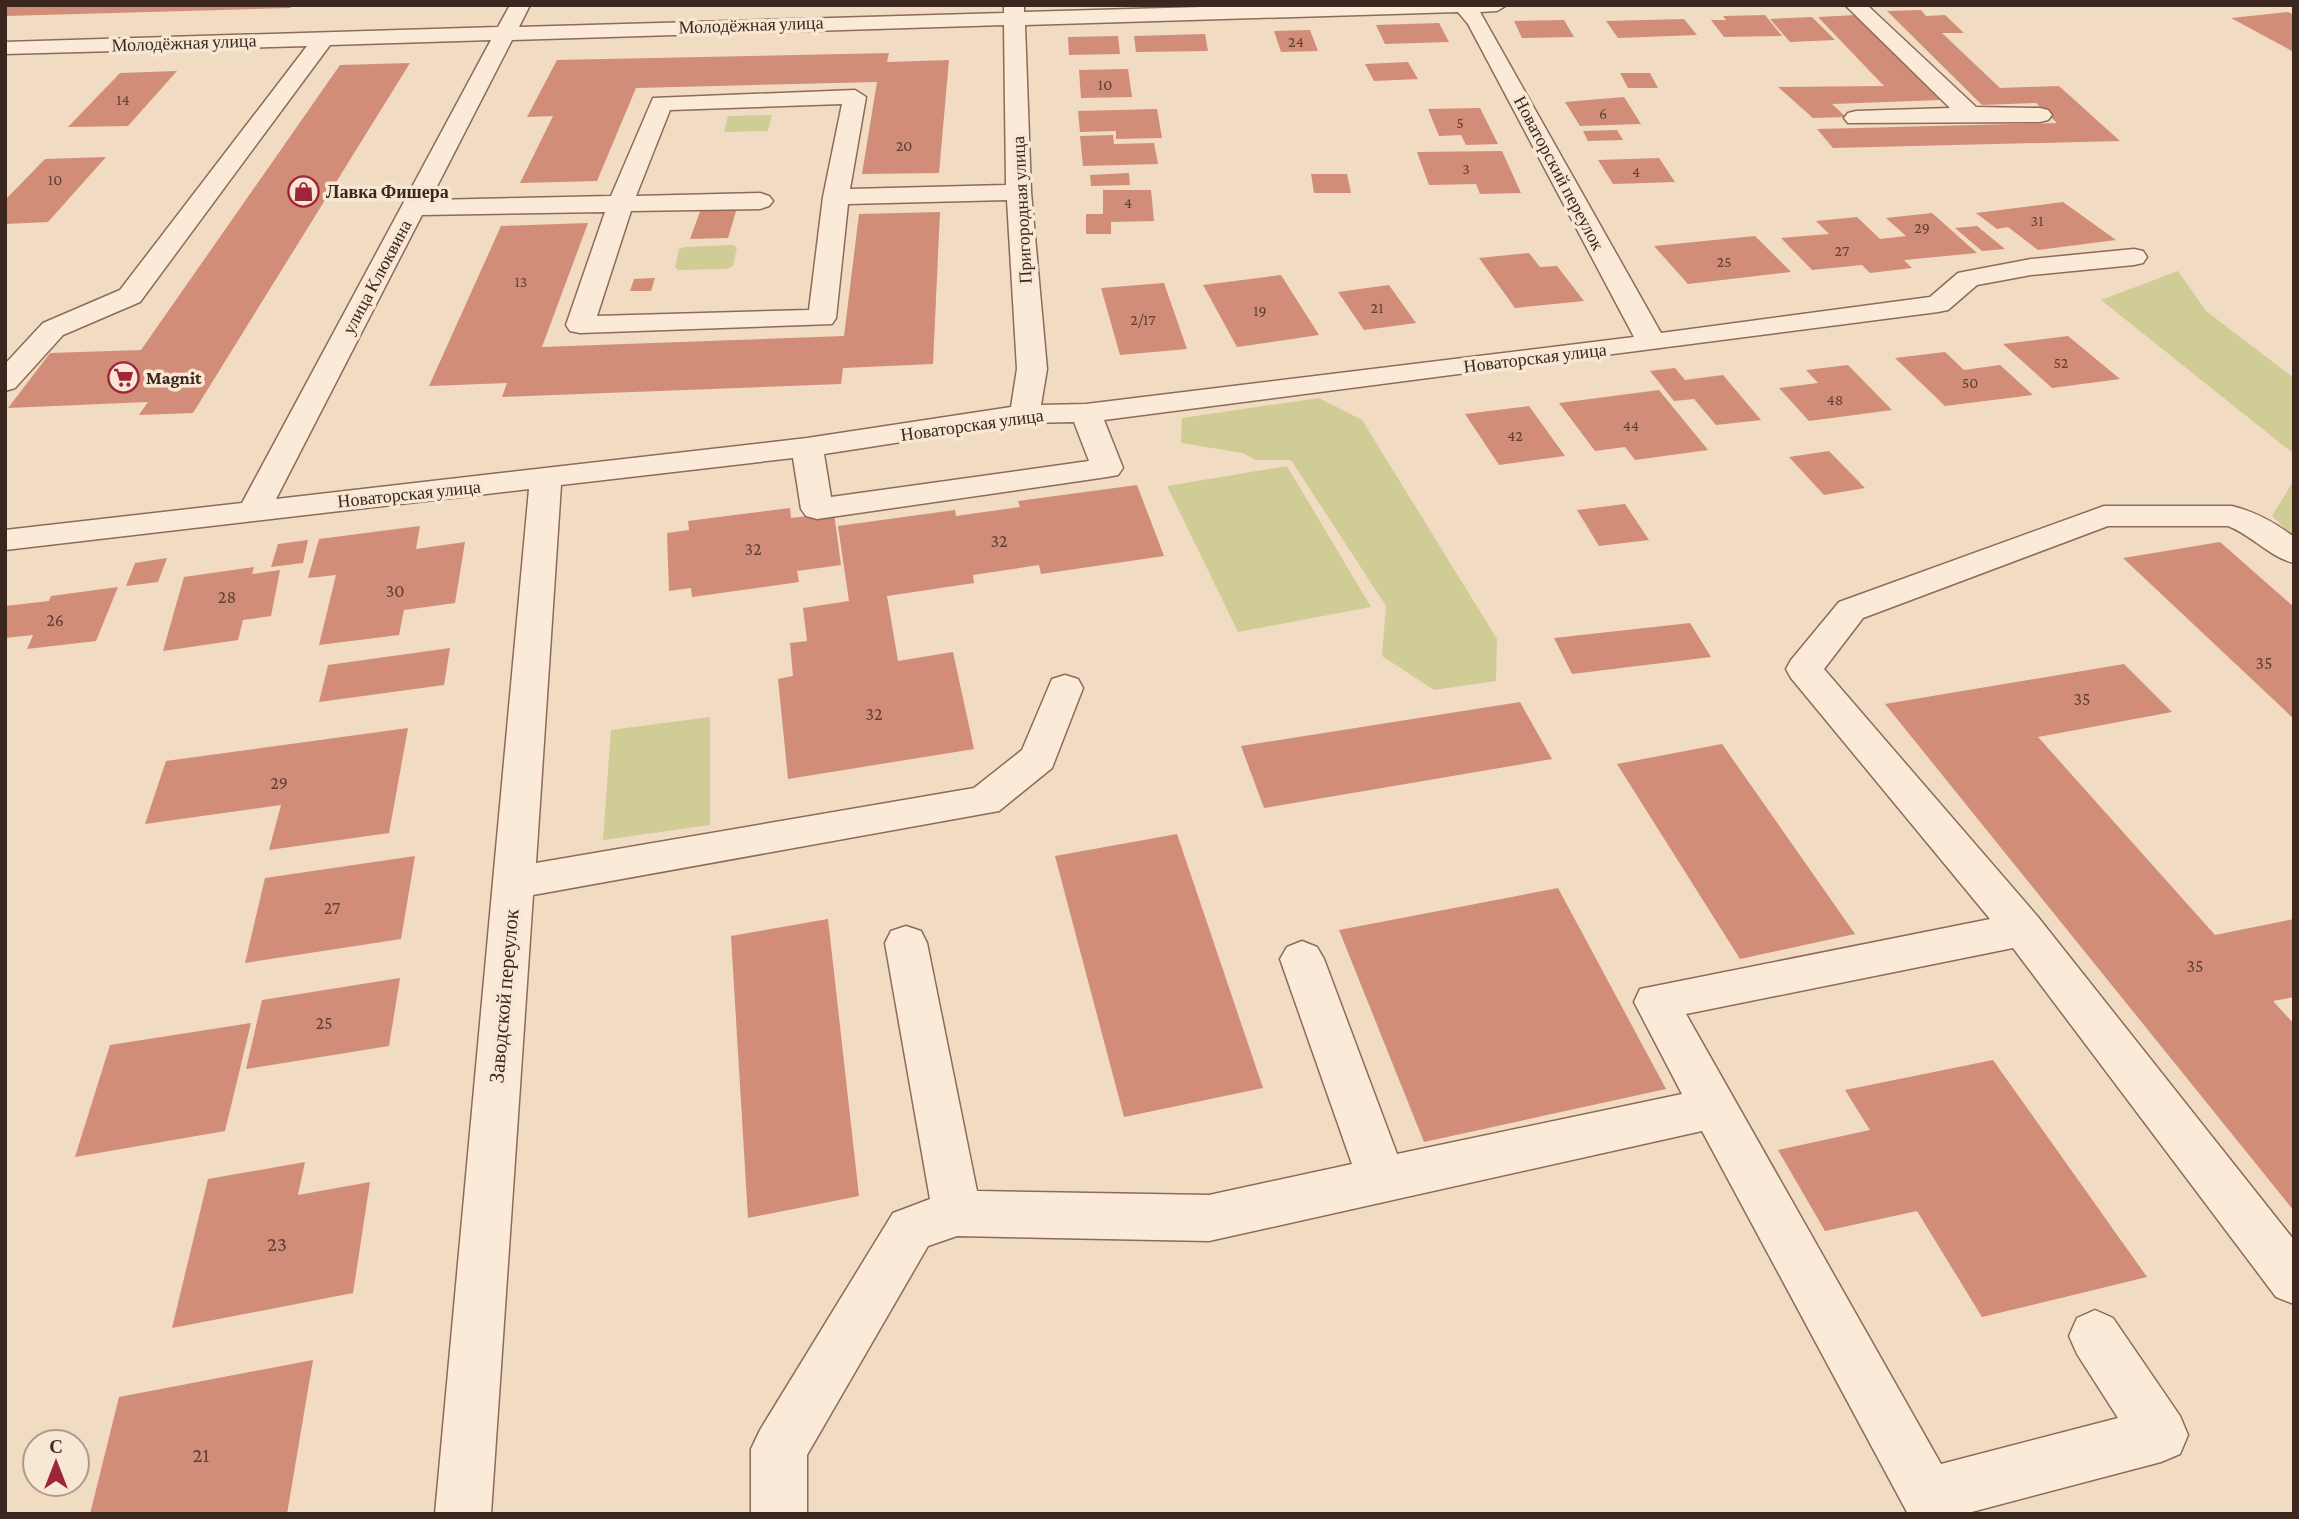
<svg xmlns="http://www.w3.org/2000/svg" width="2299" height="1519" viewBox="0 0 2299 1519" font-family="'Crimson Pro',serif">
	<rect width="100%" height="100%" fill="#f1dbc3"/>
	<!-- green -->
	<g fill="#d0cc96">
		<path d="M772,115l-4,16 -44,1 4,-16z"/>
		<path d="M732,245l5,2 -4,19 -6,3 -48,1 -4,-2 4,-19 5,-2z"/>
		<path d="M2178,271l28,40 88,67v76l-193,-154z"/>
		<path d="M1319,398l43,22 135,219 -1,42 -62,9 -52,-34 4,-50 -95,-146h-36l-12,-7 -62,-10 1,-25z"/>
		<path d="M1287,466l84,141 -133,25 -71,-146z"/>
		<path d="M2294,480v57l-22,-21z"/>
		<path d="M710,717v108l-107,15 8,-110z"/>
	</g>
	<!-- building -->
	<g fill="#d18d77">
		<path d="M5,5h286v3l-286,8z"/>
		<path d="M1921,10l5,6 19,-1 19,18h-22l58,55 59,-2 61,55 -287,7 -16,-19 240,-6 -21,-20 -54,2 -95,-94z"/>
		<path d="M2288,12l6,3v37l-63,-34z"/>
		<path d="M1765,15l17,21 -58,1 -13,-17h15l-3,-4z"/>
		<path d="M1856,15l84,85 -108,4 14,13 -33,1 -35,-31 106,-1 -66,-69z"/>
		<path d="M1812,17l23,23 -45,2 -20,-23z"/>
		<path d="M1684,19l13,16 -79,3 -12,-17z"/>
		<path d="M1564,20l10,17 -52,1 -8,-17z"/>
		<path d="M1439,23l10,19 -64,2 -9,-19z"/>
		<path d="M1310,30l8,21 -37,1 -7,-21z"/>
		<path d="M1205,34l3,17 -72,1 -2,-16z"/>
		<path d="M1118,36l2,18 -51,1 -1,-18z"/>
		<path d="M889,53l-2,9 62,-2 -10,113 -77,1 15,-92 -241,6 -39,93 -77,2 33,-67 -26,1 30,-57z"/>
		<path d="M1408,62l10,17 -44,2 -9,-17z"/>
		<path d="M410,63l-217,350 -54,2 9,-13 -140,6 42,-55 91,-3 199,-285z"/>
		<path d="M1128,69l4,28 -51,1 -2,-28z"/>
		<path d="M177,71l-49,55 -60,1 52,-54z"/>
		<path d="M1620,73h30l8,15h-30z"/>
		<path d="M1624,97l17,27 -61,2 -15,-24z"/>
		<path d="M1480,108l18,36 -32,1 -5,-10 -22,1 -11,-27z"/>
		<path d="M1157,109l5,29 -46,1v-8l-36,1 -2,-21z"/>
		<path d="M1617,130l6,10 -35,1 -5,-10z"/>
		<path d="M1113,135l1,9 40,-1 4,21 -75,2 -3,-30z"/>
		<path d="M1502,151l19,42 -41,1 -4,-10 -47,1 -12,-33z"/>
		<path d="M106,157l-58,65 -43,2v-24l40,-41z"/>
		<path d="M1659,158l16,24 -62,2 -15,-24z"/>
		<path d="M1129,173l1,12 -39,1 -1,-11z"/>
		<path d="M1311,174h36l4,19h-37z"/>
		<path d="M1103,190h48l3,31 -43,1v12h-25v-20h17z"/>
		<path d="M2063,202l53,38 -78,10 -30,-23 -11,2 -21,-16z"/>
		<path d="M737,208l-9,30 -38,1 11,-30z"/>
		<path d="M940,212l-7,152 -90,4 -2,16 -339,13 5,-14 -78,3 72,-160 87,-3 -46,124 302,-11 15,-122z"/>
		<path d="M1932,213l45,40 -73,7 8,8 -42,5 -8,-8 -50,5 -31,-32 48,-4 -13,-13 41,-4 23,22 26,-3 -20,-18z"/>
		<path d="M1977,226l28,23 -23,2 -27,-23z"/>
		<path d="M1755,236l36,36 -103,12 -34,-38z"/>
		<path d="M1529,253l11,14 17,-1 27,35 -69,7 -36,-50z"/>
		<path d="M1281,275l38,60 -82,12 -34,-62z"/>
		<path d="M655,278l-4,13h-21l4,-12z"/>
		<path d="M1164,283l23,66 -67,6 -19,-67z"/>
		<path d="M1389,285l27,38 -52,7 -26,-38z"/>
		<path d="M2068,336l52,43 -68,9 -49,-44z"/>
		<path d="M1945,352l19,18 36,-5 33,30 -88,11 -50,-48z"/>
		<path d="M1848,365l44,45 -83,11 -30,-33 39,-5 -12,-13z"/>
		<path d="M1675,368l10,12 38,-5 38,45 -45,5 -22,-26 -20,2 -24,-30z"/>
		<path d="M1659,390l49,60 -73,10 -10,-13 -30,4 -36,-48z"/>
		<path d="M1529,406l36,50 -66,9 -34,-51z"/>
		<path d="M1829,451l36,37 -41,7 -35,-38z"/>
		<path d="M1137,485l27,71 -123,18 -2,-9 -66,10 1,8 -87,13 11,65 55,-9 21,97 -186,30 -10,-100 15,-3 -3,-33 17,-2 -4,-33 46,-7 -11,-75 117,-16 1,6 64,-9 -2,-6z"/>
		<path d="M1625,504l24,36 -50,6 -22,-36z"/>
		<path d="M790,508l1,10 43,-5 7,52 -44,6 2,11 -107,15 -1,-9 -22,3 -2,-58 22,-3 -1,-9z"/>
		<path d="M420,526l-4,23 49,-7 -10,61 -51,7 -5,25 -80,10 17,-70 -28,3 11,-39z"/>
		<path d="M308,540l-5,23 -32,4 7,-23z"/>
		<path d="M2220,542l74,65v112l-171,-161z"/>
		<path d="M167,558l-9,24 -32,4 9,-23z"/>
		<path d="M254,567l-2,7 28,-4 -9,46 -28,4 -5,20 -75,11 21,-74z"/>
		<path d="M118,587l-22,54 -69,8 6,-14 -28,3v-32l44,-5 2,-5z"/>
		<path d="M1690,623l21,34 -139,17 -18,-36z"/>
		<path d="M450,648l-6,37 -125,17 9,-37z"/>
		<path d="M2124,664l48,48 -134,25 177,198 79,-16v78l-21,4 21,23v187l-409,-507z"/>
		<path d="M1520,702l32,57 -288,49 -23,-62z"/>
		<path d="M408,728l-19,105 -120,17 12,-45 -136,19 21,-63z"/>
		<path d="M1722,744l133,190 -115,25 -123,-195z"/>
		<path d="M1177,834l86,254 -139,29 -69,-261z"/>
		<path d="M415,856l-14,83 -156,24 20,-85z"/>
		<path d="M1558,888l108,201 -242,53 -85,-212z"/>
		<path d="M828,919l31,277 -111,22 -17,-282z"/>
		<path d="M400,978l-11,68 -143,23 16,-69z"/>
		<path d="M251,1023l-26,108 -150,26 35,-112z"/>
		<path d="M1993,1060l154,217 -165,40 -65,-106 -92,20 -47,-81 92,-20 -25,-40z"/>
		<path d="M305,1162l-7,33 72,-13 -17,111 -181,35 36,-149z"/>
		<path d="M313,1360l-26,154h-197l29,-117z"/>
	</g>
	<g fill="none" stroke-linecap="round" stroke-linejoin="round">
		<defs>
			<g id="minor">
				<path d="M510,5h20l-11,22 485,-14v-8h20v7l250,-7h233l-10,6 -17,1 181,321 269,-36 28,-24 10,-2 63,-12 103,-10 9,2 4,6 -4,6 -9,2 -103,10 -54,10 -29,25 -10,2 -834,108 19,48 -5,7 -11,2 -290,42 -11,-3 -5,-7 -8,-51 -232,27 -25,378 438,-75 48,-38 30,-71 13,-4 13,4 5,9 -31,80 -53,43 -466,84 -42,619h-56l94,-1025 -524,61v-20l237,-27 249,-463 -161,5 -190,257 -77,33 -48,53 -10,3v-27l38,-41 77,-33 187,-244 -302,8v-12l493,-15zM1458,12l10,12 166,313 -548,67 -45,1 6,-36 -16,-177 -6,-167zM1004,25l2,160 -156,4 16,-92 -11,-7 -202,8 -42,98 -181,4 82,-160zM842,104l-19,93 -14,113 -212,6 34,-105 129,-2 9,-3 4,-5 -4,-5 -9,-3 -124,3 34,-86zM1007,200l10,169 -6,38 -204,31 -531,61 146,-284 183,-3 -39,113 4,6 10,2 252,-9 4,-6 12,-114zM1074,422l15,39 -258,36 -7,-43 201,-31z"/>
				<path d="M1845,5h22l109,102 64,1 8,2 4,5 -4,5 -8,2 -192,1 -4,-5 4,-5 8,-2 94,-3z"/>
				<path d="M2104,506h128c24,6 42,16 62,31v26c-25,-6 -42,-28 -66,-37h-120l-245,92 -39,51 214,248 256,323v64l-18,-7 -263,-349 -327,66 255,450 177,-46 -41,-64 -8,-18 8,-18 18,-8 18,8 67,98 8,19 -8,19 -19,8 -197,52h-56l-206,-383 -493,110 -252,-5 -29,10 -121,209v59h-56v-65l9,-19 133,-217 37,-14 -45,-256 6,-12 15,-5 15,5 6,12 50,248 232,4 143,-31 -72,-205 7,-12 15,-6 15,6 7,12 73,195 285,-60 -48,-92 6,-13 350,-70 -199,-241 -5,-9 5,-9 48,-58z"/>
			</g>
		</defs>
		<!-- minor casing -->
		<use href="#minor" stroke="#8c6b59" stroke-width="3"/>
		<!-- minor -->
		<use href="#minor" fill="#fbead7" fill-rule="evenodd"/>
	</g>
	<!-- icons -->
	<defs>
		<symbol id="shop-ring" viewBox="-11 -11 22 22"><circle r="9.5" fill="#f8e7d3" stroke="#9f253b" stroke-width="1.5"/><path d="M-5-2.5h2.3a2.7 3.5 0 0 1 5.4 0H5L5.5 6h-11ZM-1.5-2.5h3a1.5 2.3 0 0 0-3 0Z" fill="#9f253b"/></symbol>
		<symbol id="supermarket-ring" viewBox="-11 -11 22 22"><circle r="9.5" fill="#f8e7d3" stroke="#9f253b" stroke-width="1.5"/><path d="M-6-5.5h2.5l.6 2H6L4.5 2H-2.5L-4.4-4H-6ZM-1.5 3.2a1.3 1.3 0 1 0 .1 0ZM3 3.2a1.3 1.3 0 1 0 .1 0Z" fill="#9f253b"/></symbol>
	</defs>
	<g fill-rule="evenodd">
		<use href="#shop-ring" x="286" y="174" width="35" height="35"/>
		<use href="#supermarket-ring" x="106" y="360" width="35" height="35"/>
	</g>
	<g text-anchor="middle" stroke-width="7" stroke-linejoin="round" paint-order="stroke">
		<!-- far-number labels -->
		<g font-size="16" fill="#604034">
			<text x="1296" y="47">24</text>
			<text x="1105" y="90">10</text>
			<text x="123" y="105">14</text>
			<text x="1603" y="119">6</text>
			<text x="1460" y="128">5</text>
			<text x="904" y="151">20</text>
			<text x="1466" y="174">3</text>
			<text x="1636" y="177">4</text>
			<text x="55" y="185">10</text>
			<text x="1128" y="208">4</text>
			<text x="2037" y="226">31</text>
			<text x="1922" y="233">29</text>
			<text x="1842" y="256">27</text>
			<text x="1724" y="267">25</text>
			<text x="521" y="287">13</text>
			<text x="1377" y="313">21</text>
			<text x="1260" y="316">19</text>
			<text x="1143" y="325">2/17</text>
			<text x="2061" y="368">52</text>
			<text x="1970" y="388">50</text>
			<text x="1835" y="405">48</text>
			<text x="1631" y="431">44</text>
			<text x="1515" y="441">42</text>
		</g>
		<!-- far-street labels -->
		<g font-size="18" fill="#3b271e" stroke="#f8e7d3">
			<text transform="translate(751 25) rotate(-2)" y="6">Молодёжная улица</text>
			<text transform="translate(184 43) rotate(-2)" y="6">Молодёжная улица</text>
			<text transform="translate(1559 173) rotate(62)" y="6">Новаторский переулок</text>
			<text transform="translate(1022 210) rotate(-93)" y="6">Пригородная улица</text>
			<text transform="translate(377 277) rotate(-62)" y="6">улица Клюквина</text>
			<text transform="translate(1535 358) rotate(-7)" y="6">Новаторская улица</text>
			<text transform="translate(972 425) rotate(-8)" y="6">Новаторская улица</text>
			<text transform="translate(409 494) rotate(-6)" y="6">Новаторская улица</text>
		</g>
		<!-- far-poi labels -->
		<g font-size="18" font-weight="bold" fill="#3b271e" stroke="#f8e7d3" text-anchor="start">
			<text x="326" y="198">Лавка Фишера</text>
			<text x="146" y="384">Magnit</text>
		</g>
		<!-- number labels -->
		<g font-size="18" fill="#604034">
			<text x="999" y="547">32</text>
			<text x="753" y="555">32</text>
			<text x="395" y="597">30</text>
			<text x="227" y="603">28</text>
			<text x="55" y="626">26</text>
			<text x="2264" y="669">35</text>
			<text x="2082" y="705">35</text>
			<text x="874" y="720">32</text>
			<text x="279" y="789">29</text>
			<text x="332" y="914">27</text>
			<text x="2195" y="972">35</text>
			<text x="324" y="1029">25</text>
		</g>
		<!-- street labels -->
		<g font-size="21" fill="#3b271e" stroke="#f8e7d3">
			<text transform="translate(504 996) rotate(-85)" y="7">Заводской переулок</text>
		</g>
		<!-- near-number labels -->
		<g font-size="21" fill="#604034">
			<text x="277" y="1251">23</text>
			<text x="201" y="1462">21</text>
		</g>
	</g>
	<!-- border -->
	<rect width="2299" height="1519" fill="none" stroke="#3b271e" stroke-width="14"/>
	<!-- north arrow -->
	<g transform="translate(56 1463)"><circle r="33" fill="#f8e7d3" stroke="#ac9a8b" stroke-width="2"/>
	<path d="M0-5L12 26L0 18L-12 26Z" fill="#9f253b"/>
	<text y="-10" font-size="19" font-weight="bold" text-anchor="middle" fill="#3b271e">С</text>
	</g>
</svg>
